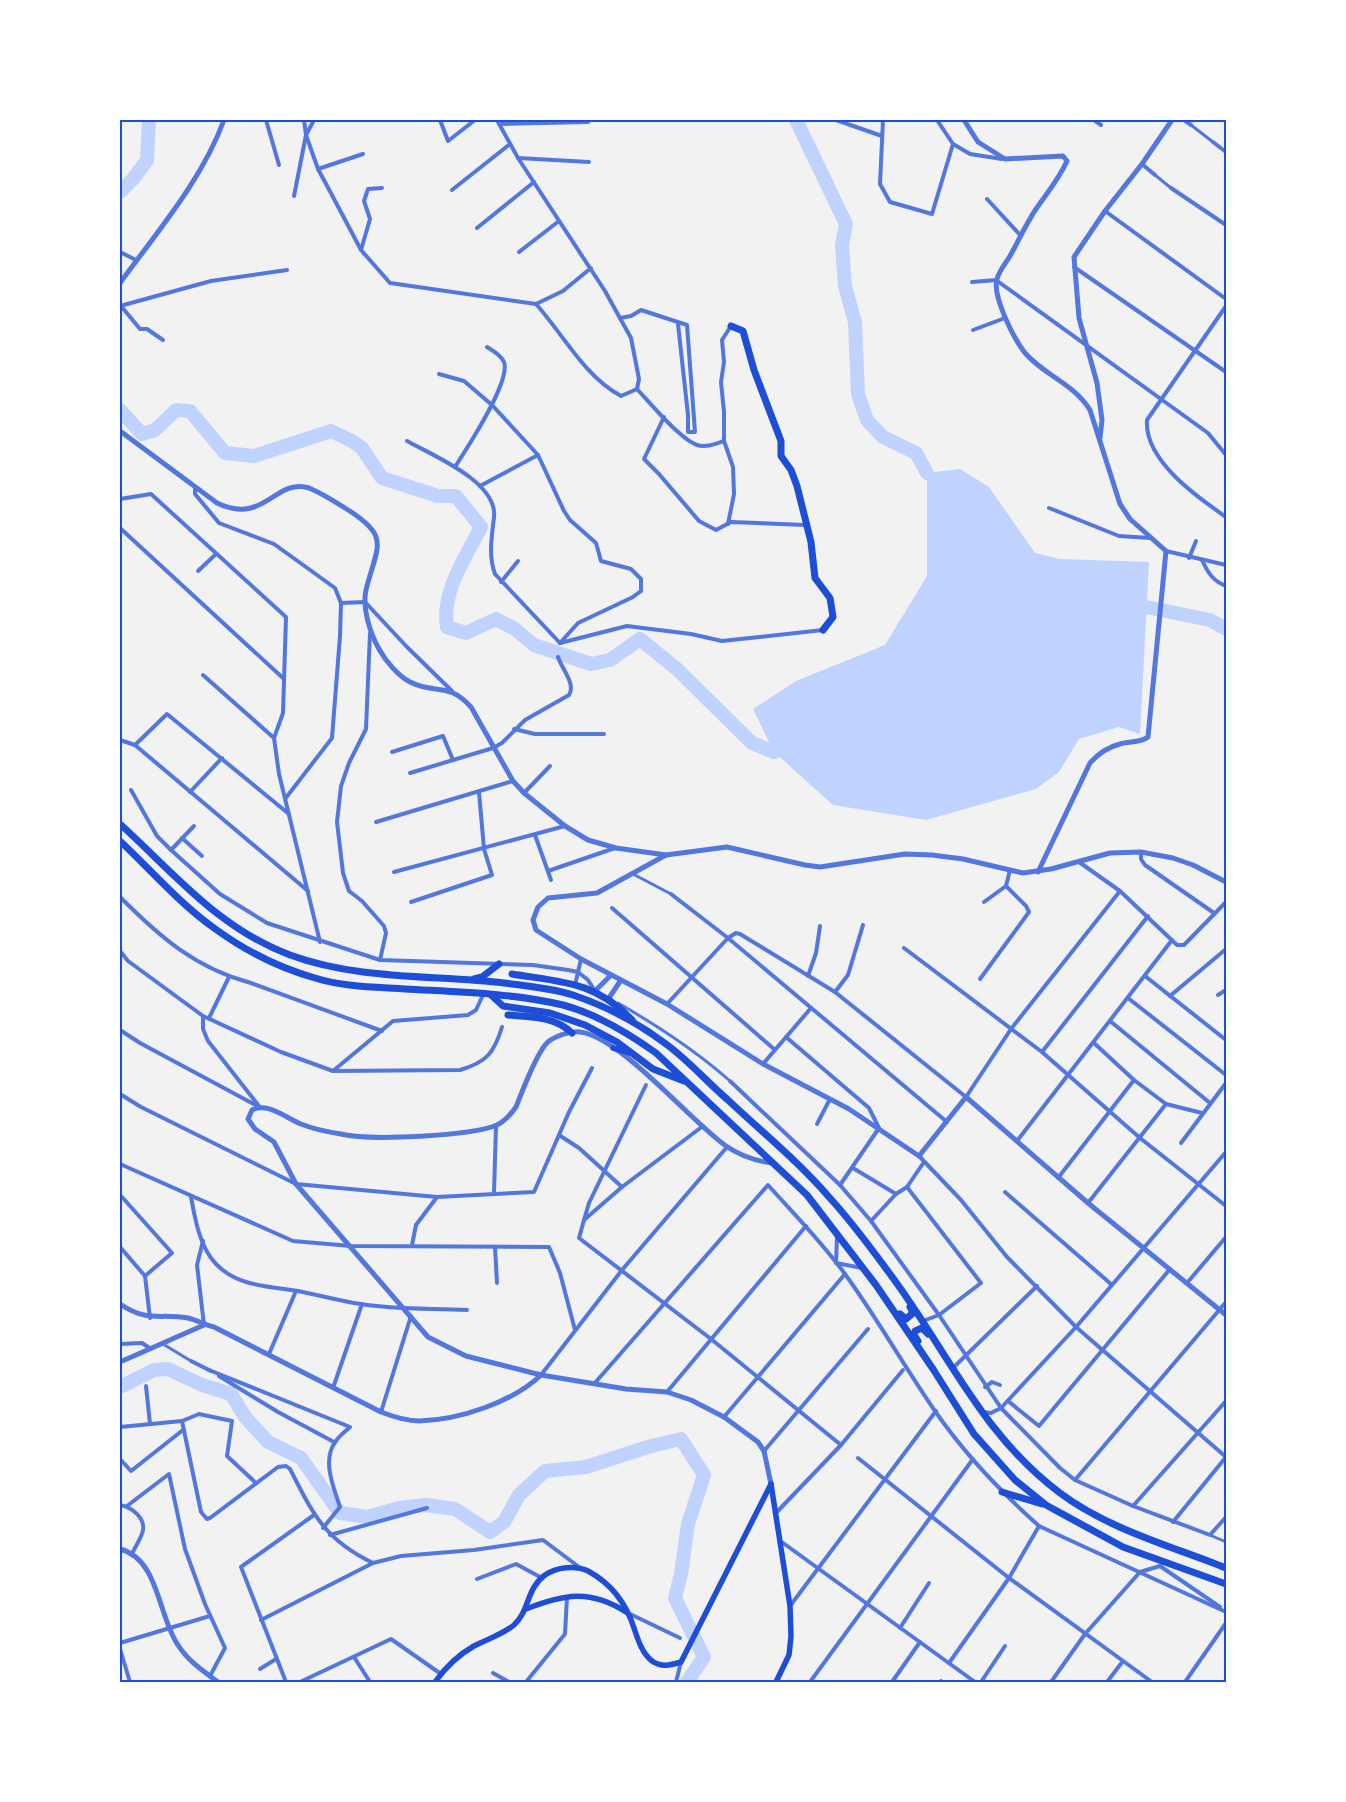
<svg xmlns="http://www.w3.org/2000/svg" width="1346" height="1802" viewBox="0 0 1346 1802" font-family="Signika,sans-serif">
	<rect width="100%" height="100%" fill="#f2f2f2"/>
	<!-- water -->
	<path fill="#bfd3fe" d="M960,469l29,18 46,66 25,6 89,3 -9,172 -21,-7 -40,12 -20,33 -23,17 -110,31 -93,-15 -59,-53 -21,-43 43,-28 89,-36 42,-69v-103z"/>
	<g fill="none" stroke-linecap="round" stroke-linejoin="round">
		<!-- river -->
		<g stroke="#bfd3fe" stroke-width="14">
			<path d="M796,120l50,104 -4,21 3,41 10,36 3,72 9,26 16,17 33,16 11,20"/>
			<path d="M120,192l13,-13 14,-19 2,-40"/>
			<path d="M120,410l22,24 13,-4 21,-20 14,1 35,42 29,3 77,-25 21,10 10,7 20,30 56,18h18l25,31c-15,30 -40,65 -34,100l19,6 30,-14 19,10 19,16 57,19 19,-4 30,-21 38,31 74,73 22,9"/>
			<path d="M1146,607l64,13 16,9"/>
			<path d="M120,1387l34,-17 14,-1 34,16 29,9 14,23 23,25 33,16 39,55 28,4 31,-9 27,-3 29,4 35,23 14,-10 15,-27 26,-24 41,-4 65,-21 30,-7 23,36 -16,49 -7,50 -6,24 29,59 -17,25"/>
		</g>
		<!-- pedestrian -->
		<g stroke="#5277de" stroke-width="3">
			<path d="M1191,125l22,17"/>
			<path d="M1155,175l16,13"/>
			<path d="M633,874l38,20"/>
			<path d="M618,1003c40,23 77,47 112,78"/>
			<path d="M163,1344l28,17"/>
			<path d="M1210,1535l16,7"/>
		</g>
		<!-- minor -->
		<g stroke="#5277de" stroke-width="4">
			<path d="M266,120l13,45"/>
			<path d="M304,120l2,15 12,34 15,28 28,53 29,33 146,21c27,30 48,72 85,92l16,-7"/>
			<path d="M440,120l8,21 27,-21"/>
			<path d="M497,120l21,38 87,133 26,47 8,41 -2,10"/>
			<path d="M836,120l46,16"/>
			<path d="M883,120l-3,64 10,18 42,12 21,-70"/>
			<path d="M937,120l16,24 17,10 32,5"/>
			<path d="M1094,120l7,5"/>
			<path d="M1184,120l7,5"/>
			<path d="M499,124l89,-2"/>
			<path d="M1213,142l13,10"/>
			<path d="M518,158l71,4"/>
			<path d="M1142,164l13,11"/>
			<path d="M318,169l45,-15"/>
			<path d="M1171,188l55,37"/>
			<path d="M452,190l58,-46"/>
			<path d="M294,196l12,-61 8,-15"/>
			<path d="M987,199l34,37"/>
			<path d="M1105,211l121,88"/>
			<path d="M477,228l57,-46"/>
			<path d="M361,250l9,-31 -6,-18 4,-12 14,-1"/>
			<path d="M120,252l16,8"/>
			<path d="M519,252l40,-31"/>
			<path d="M1074,267l152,105"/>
			<path d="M972,282l24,-2 212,153 18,22"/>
			<path d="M536,304l27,-13 28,-23"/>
			<path d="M120,306l91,-25 76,-11"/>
			<path d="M121,306l19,23h7l16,11"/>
			<path d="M1226,306l-79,114c-3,40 50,77 79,97"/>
			<path d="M620,318l11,-2 10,-6 46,15 8,107h-7v-17l-10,-91"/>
			<path d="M973,330l32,-12"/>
			<path d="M439,374l25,7 28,24 46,50 26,56 6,9 26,23 5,18 30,8 10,10v12l-8,6 -55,26 -18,20"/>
			<path d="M637,389c13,14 43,50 60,56 9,3 18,-1 27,-4"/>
			<path d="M664,417l-20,42 15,15 40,47 17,9 15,-8 74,3"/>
			<path d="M407,441c25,14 91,41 87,76 -2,19 -6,38 1,57l65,69"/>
			<path d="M455,467c12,-19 56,-85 49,-105 -3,-7 -11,-11 -17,-15"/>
			<path d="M480,486l58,-31"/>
			<path d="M195,487v7l24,29 55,21 61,44 6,15 -1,33 -8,102 -47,61"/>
			<path d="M120,499l31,-5 135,123 -3,96 -9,25 5,36 41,168"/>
			<path d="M1049,508l70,28 31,2"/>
			<path d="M728,524l6,-30 -1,-27 -9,-26v-29l-3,-30 3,-20 -2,-22 9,-14"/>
			<path d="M120,528l164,151"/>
			<path d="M1166,551l60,14"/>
			<path d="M1189,558l7,-17"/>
			<path d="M1202,560c6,13 11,21 24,26"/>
			<path d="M198,571l18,-17"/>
			<path d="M501,582l17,-21"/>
			<path d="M341,603l24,-1 42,45 45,44"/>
			<path d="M370,633l-4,96 -17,34 -8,23 -4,36 6,51 6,18 13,10 22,25 2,7 -6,27"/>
			<path d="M560,643l67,-17 64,8 31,7 101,-11"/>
			<path d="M203,675l71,63"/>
			<path d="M514,729l21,5h69"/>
			<path d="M120,740l15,5 173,146"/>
			<path d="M135,745l32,-31 122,100"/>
			<path d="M392,752l51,-16 10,24"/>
			<path d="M410,773l83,-25 9,-5 23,-23 44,-25c7,-11 -7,-26 -11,-38"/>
			<path d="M131,790l26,46 14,14 49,44 47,29 113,37 153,5 35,5 10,2 10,8 7,11"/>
			<path d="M190,792l32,-34"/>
			<path d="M524,793l26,-27"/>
			<path d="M376,822l137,-41"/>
			<path d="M535,835l16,45"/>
			<path d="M182,838l20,18"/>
			<path d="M171,850l23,-24"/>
			<path d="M1141,852v7l4,6 69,48"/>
			<path d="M1079,862l41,29 57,54h7l42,-43"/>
			<path d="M548,871l67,-23"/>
			<path d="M394,872l171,-46"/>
			<path d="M671,894l57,44 219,184"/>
			<path d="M120,897c40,40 75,71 131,86l131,48"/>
			<path d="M411,902l81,-27 -8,-26 -5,-57"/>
			<path d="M984,902l22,-16"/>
			<path d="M612,908l162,141"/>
			<path d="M904,948l138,104 98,86 86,68"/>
			<path d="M120,951l8,10 75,55 78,36 52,19 127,-1c27,-8 34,-17 42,-43"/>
			<path d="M808,976l8,-23 4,-27"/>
			<path d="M1145,976l81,64"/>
			<path d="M980,979l49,-67 -3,-6 -20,-20 4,-16"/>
			<path d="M575,985l6,-26"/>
			<path d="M835,992l13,-17 15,-50"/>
			<path d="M1218,995l8,-5"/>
			<path d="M1170,996l56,-47"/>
			<path d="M1128,998l98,77"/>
			<path d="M667,1004l61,-66 8,-5 4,1 95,58 131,105 45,-68 109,-138"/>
			<path d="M203,1016v13l5,12 51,65"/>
			<path d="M209,1018l20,-41"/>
			<path d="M1110,1021l100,82"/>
			<path d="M120,1030l20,13 121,65"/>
			<path d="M786,1037l83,71 10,20 -39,57"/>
			<path d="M1094,1043l40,37 32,24 36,9"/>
			<path d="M1042,1052l106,-136"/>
			<path d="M763,1064l48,-56"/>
			<path d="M333,1071l60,-50 75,-6 8,-5 7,-15"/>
			<path d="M730,1081l110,104 31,36 68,94 62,93 59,60 15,12 58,26 77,29 16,-18"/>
			<path d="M120,1094l21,13 155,77 141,13 97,-5 35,-80 23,-44"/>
			<path d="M817,1124l13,-25"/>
			<path d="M703,1126l-81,61 -38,33 -5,18 132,101 130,106"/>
			<path d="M559,1135l20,13 43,39"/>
			<path d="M1017,1141l155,-201"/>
			<path d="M1181,1143l45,-60"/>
			<path d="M919,1156l42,44 46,57 69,70 150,130 -53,65"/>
			<path d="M120,1164l173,77 58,5 198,1 11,26 15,57"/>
			<path d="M853,1168l43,26"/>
			<path d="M1058,1178l76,-98"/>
			<path d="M907,1187l74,96 -42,32 -16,6"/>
			<path d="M1005,1192l106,92"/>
			<path d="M494,1193l2,-68"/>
			<path d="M122,1197l50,56 -27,23"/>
			<path d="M191,1197c4,22 9,51 25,67 22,23 53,22 82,27 21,4 42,10 63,13 35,6 71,4 106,6"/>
			<path d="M1088,1203l78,-99"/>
			<path d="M584,1220l5,-17 57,-118"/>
			<path d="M871,1221l25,-27 11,-7 17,-25"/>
			<path d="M837,1236l-1,27 26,5"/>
			<path d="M203,1241l-6,24 7,60"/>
			<path d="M412,1245l4,-20 21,-28"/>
			<path d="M120,1247l25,29"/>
			<path d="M495,1247l2,36"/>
			<path d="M145,1276l5,42"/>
			<path d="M1187,1283l39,-46"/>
			<path d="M120,1344l22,-1 9,6"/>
			<path d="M269,1354l27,-63"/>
			<path d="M191,1361l20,10"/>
			<path d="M953,1368l84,-82"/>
			<path d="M209,1370l141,57c-4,4 -11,9 -14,14 -15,19 -2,47 4,66l-17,21"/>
			<path d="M541,1375l81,-105 105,-123"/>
			<path d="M219,1376l59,36 56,30"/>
			<path d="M594,1384l174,-199c26,29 54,57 77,89 32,44 59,92 90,137 29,42 66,81 104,115l187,86"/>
			<path d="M146,1386l4,38"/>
			<path d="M985,1387l7,-5 8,3"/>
			<path d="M333,1388l29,-84"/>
			<path d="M667,1392l139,-166"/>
			<path d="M1008,1401l31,25 131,-157"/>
			<path d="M381,1412l30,-96"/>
			<path d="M983,1412l8,1 10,-5 75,-81 150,-175"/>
			<path d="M724,1417l121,-143"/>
			<path d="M182,1421l19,91 6,7 3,-1 68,-51 8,-1 4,3c23,45 35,71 83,94"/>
			<path d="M120,1427l62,-6 17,-7 33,7 -5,35 29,27"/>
			<path d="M764,1451l104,-122"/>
			<path d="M858,1458l151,120 143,104"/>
			<path d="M120,1459l11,12 52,-41"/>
			<path d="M1075,1480l151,-178"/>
			<path d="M120,1505c11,2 25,12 23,25 -1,7 -7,15 -10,22"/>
			<path d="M127,1506l42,-32 16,75 20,55 20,44 -15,28"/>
			<path d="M1133,1506l93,-105"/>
			<path d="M775,1514l66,-69 62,-75"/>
			<path d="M330,1535l97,-27"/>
			<path d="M779,1540l196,142"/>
			<path d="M477,1579l39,-15 26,14"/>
			<path d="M790,1606l146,-195"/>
			<path d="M628,1613l52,25"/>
			<path d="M261,1620l112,-57 28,-7 73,-6 69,-10 36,27"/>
			<path d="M900,1628l29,-45"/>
			<path d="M120,1643l90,-27"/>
			<path d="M120,1649l10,33"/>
			<path d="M354,1657l16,25"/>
			<path d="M949,1663l60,-85 30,-52"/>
			<path d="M260,1669l16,-10"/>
			<path d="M493,1673l16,9"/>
			<path d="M286,1682l-45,-115 73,-52"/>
			<path d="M300,1682l91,-43 50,35"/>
			<path d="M526,1682l39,-48 2,-37"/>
			<path d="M676,1682l5,-20"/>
			<path d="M810,1682l163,-223"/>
			<path d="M892,1682l28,-40"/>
			<path d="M940,1682l1,-1"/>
			<path d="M981,1682l24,-36"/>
			<path d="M1051,1682l34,-48 55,-62 20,-6 60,41"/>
			<path d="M1107,1682l16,-21"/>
			<path d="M1185,1682l41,-59"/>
		</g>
		<!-- tertiary -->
		<g stroke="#5277de" stroke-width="5">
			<path d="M964,120l14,22 27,17 58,-3 4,5c-8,18 -20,32 -31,48 -10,15 -17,31 -26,47 -4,7 -11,15 -13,23 -5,17 17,60 28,74 20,23 48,30 65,57l30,94 10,15 36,32 -18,186c-8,6 -18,4 -28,7 -12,3 -22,10 -30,19l-52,109"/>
			<path d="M120,283c37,-51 82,-103 104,-163"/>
			<path d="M120,431l97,72c48,23 58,-26 92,-15 12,5 25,13 36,20 47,29 32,37 21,82 -4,18 4,43 13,59 6,11 19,27 31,33 26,13 37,-1 61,25l42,74 11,12 41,33 23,14 28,8 50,7"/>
			<path d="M1100,438l2,-18 -5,-37 -18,-65 -5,-61 31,-46 37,-47 30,-44"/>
			<path d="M1226,882l-33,-17 -20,-7 -32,-6 -31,1 -59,16 -28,4 -60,-14 -31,-4 -27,-1 -85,13 -15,-2 -78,-18 -61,8 -69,38 -49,5 -10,9 -5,13 3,10 45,29 86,45 96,60 86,45 70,47 47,-59 122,106 138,112"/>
			<path d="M595,991l16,-16"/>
			<path d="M609,998l12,-18"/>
			<path d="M120,1304c28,19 40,9 68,14 9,2 17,7 26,9l167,85c13,5 25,9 38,9 40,-1 94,-19 122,-46"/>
			<path d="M120,1362l84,-37"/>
			<path d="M771,1484l-7,-33 -6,-9 -34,-25 -33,-17 -24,-8 -41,-3 -85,-14 -75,-19 -38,-19 -132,-153 -22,-42 -19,-13 -7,-10 4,-9c16,-8 34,8 49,14 12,5 27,8 40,10 29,7 130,2 156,-9 8,-4 14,-11 19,-18 6,-15 21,-56 32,-65 7,-6 22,-11 32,-10 41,5 110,89 146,114 13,9 31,15 46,17"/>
			<path d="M120,1549c39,10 38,67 58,96 10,16 25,26 40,37"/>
		</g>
		<!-- secondary -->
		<g stroke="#1d4ed8" stroke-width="5.5">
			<path d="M613,1048l17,5"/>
			<path d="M771,1484l19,122 1,30 -2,19 -13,27"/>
			<path d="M526,1609c38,-15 64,-20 100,3"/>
			<path d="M435,1682c10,-14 23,-27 39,-36 13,-7 28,-11 40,-21 16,-15 12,-36 31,-50 12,-8 30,-10 43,-4 24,13 38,32 46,57 4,12 8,25 18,33 10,7 19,4 29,1l90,-178"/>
		</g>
		<!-- trunk -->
		<g stroke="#1d4ed8" stroke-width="7">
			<path d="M731,326l12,5 11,39 27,71v15l10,14 6,16 14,56 4,36 15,20 3,19 -10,13"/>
			<path d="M120,824c55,50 98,104 170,131 68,25 143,20 214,28 23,3 47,5 69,12 33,11 65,28 93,49 22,16 41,38 62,56 34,32 71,62 101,97 22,24 42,51 61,77 57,76 91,160 170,219 48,36 111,53 166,75"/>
			<path d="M120,841c31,29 59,62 94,87 30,22 65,40 101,50 29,9 60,9 90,11 52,3 107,4 158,16 34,9 65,28 93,48l151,142 69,90 57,84 41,65 41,46 31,25 77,42 103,37"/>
			<path d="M512,974c49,8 83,7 120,46"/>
			<path d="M474,979l8,-2 17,-13"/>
			<path d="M491,995l12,11 47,7 35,12 32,17 36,27 31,12"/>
			<path d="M508,1015c23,2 46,1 64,18"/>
			<path d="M900,1314l6,5 7,-6 -3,-6"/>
			<path d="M918,1341l-4,-6 1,-4 7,-3 6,6"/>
			<path d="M1002,1492l40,12"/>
		</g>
	</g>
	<!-- border -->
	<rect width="1346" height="1802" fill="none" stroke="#ffffff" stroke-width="242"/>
	<rect x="121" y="121" width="1104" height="1560" fill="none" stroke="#1d4ed8" stroke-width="2"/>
</svg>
